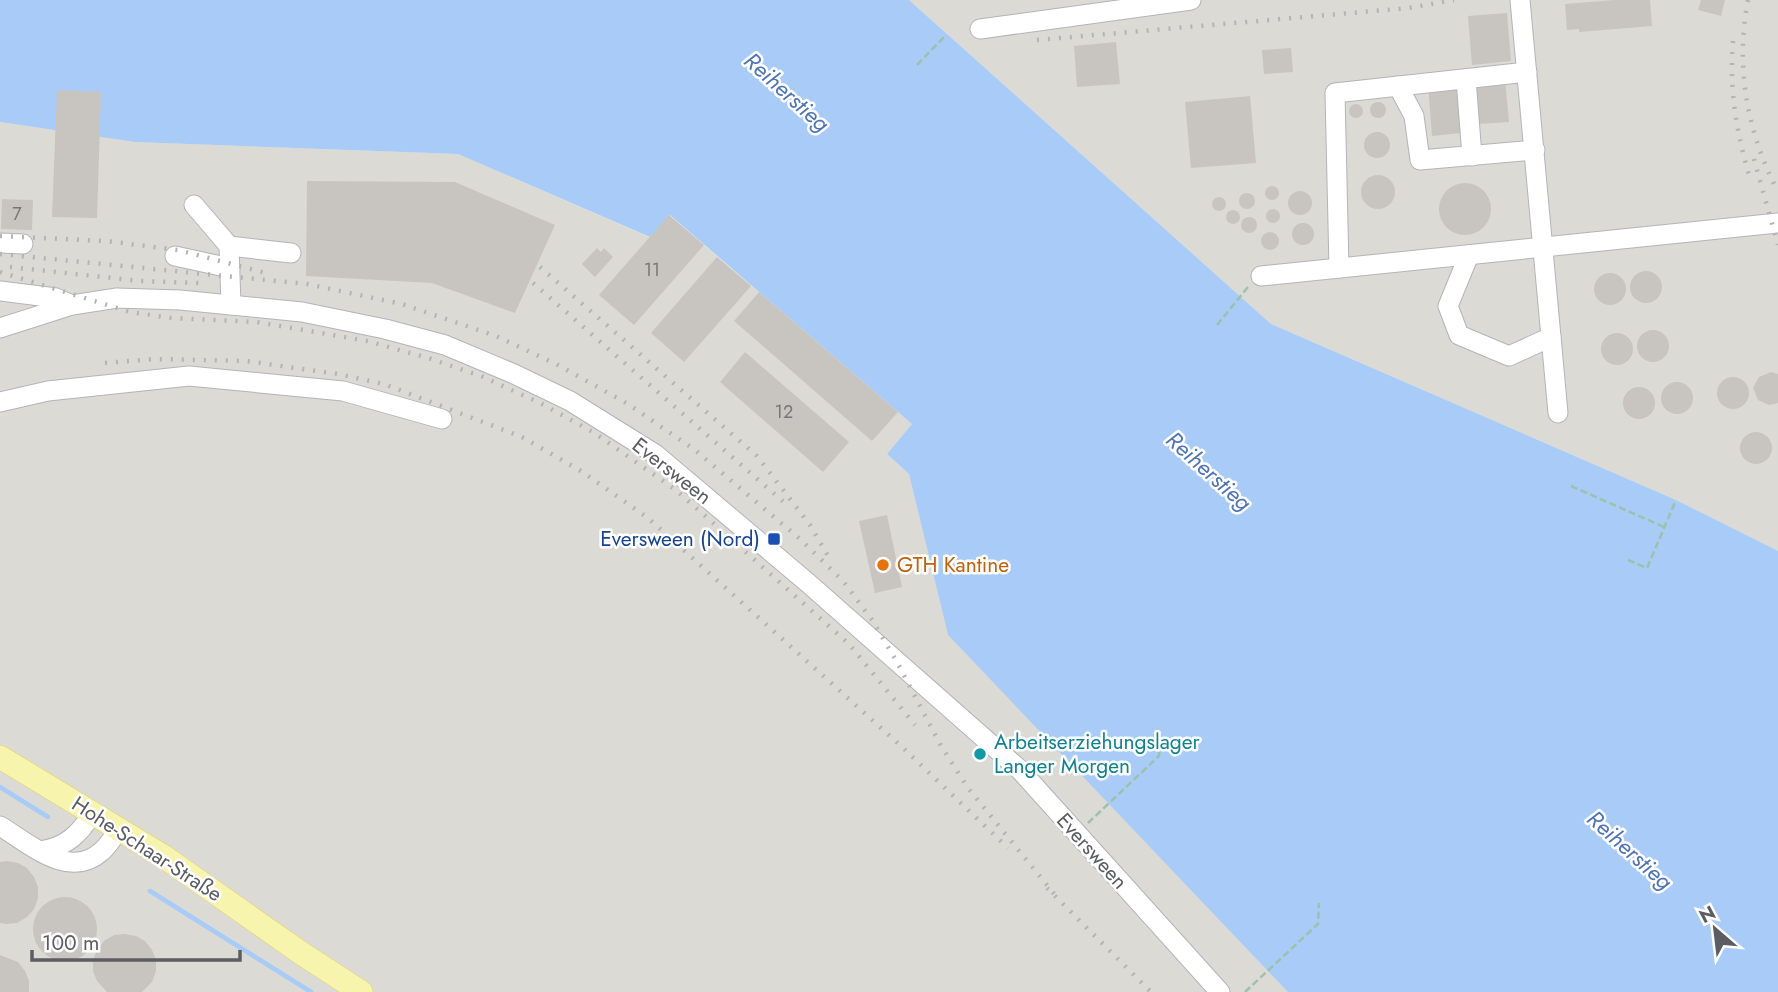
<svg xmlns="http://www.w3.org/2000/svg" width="1778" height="992" viewBox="0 0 1778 992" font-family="Jost,sans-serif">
	<rect width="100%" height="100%" fill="#ecebe3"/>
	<!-- industrial -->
	<g fill="#dbdad5">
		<path d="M909,0h869v551l-102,-51 -405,-176z"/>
		<path d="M0,122l135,20 323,12 191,83 20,-22 243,209 -25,30 22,20 39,161 341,357h-1289z"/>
	</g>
	<!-- water -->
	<path fill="#a8cbf7" d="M0,0h909l362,324 405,176 102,51v441h-490l-340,-357 -39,-161 -22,-20 25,-30 -242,-209 -20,22 -192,-83 -323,-12 -135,-20z"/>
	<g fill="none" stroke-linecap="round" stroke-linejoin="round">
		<!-- stream -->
		<g stroke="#a8cbf7" stroke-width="4.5">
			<path d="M0,787l48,30"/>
			<path d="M150,891l161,101"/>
		</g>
	</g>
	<!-- building -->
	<g fill="#c8c5c0">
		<path d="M1615,0h35l2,26 -73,6v-3l-12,1 -2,-26z"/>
		<path d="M1701,0h24l-4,16 -23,-6z"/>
		<path d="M1507,13l4,48 -39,4 -4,-49z"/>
		<path d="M1116,42l4,42 -43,3 -3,-41z"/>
		<path d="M1291,48l2,24 -29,2 -2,-24z"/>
		<path d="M1505,79l4,43 -32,2 -3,-42z"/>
		<path d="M1457,83l4,50 -29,3 -4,-51z"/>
		<path d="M57,90l44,2 -4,126 -45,-1z"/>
		<path d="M1250,96l6,67 -65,5 -6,-66z"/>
		<circle cx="1378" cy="110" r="8"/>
		<circle cx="1356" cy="111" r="7"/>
		<circle cx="1377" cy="145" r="13"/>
		<circle cx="1378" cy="192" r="17"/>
		<path d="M307,181l148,1 100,43 -40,88 -83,-30 -126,-7z"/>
		<circle cx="1465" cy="209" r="26"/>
		<circle cx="1272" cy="193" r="7"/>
		<circle cx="1300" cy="203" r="12"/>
		<circle cx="1247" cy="201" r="8"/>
		<circle cx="1219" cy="204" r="7"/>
		<path d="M2,199l31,1 -1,30 -31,-1z"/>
		<circle cx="1273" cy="216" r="7"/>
		<circle cx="1233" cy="217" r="7"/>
		<path d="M669,215l35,30 -70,80 -35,-30z"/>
		<circle cx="1249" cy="225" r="8"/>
		<circle cx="1303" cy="234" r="11"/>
		<circle cx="1270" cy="241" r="9"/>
		<path d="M597,248l4,4 3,-4 9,9 -18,20 -13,-13z"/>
		<path d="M717,257l34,29 -67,76 -33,-29z"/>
		<circle cx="1646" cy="287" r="16"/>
		<circle cx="1610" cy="289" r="16"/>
		<path d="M759,292l139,120 -26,29 -138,-120z"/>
		<circle cx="1653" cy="346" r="16"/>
		<circle cx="1617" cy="349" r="16"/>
		<path d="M745,352l104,90 -26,30 -103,-90z"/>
		<path d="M1771,372l7,2v29l-9,2 -11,-5 -5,-12 6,-11z"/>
		<circle cx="1733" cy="393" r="16"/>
		<circle cx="1677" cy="398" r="16"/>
		<circle cx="1639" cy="403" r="16"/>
		<circle cx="1756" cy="448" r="16"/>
		<path d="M887,515l15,72 -27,6 -16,-72z"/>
		<path d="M7,861l11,2 9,5 7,9 4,10v11l-4,11 -7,8 -10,6 -11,1 -6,-1v-61z"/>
		<circle cx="65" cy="929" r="32"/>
		<path d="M125,934l11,2 9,5 7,9 4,10v11l-4,11 -10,10h-35l-10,-11 -4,-10v-11l4,-10 7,-9 10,-6z"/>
		<path d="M0,955l18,7 7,9 4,10v11h-29z"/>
	</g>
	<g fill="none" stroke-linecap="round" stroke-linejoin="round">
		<defs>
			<g id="minor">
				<path d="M1520,0l38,413"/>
				<path d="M980,29l211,-29"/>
				<path d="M1466,79l6,77"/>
				<path d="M1398,86l16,30 6,44 115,-10"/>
				<path d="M194,205l35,41 2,59"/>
				<path d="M0,243l23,1"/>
				<path d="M229,246l62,7"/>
				<path d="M1469,255l-21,51 11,29 50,21 42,-19"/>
				<path d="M175,256l55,12"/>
				<path d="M1339,268l-4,-175 192,-21"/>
				<path d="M1261,276l517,-53"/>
				<path d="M0,291l56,7 16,7"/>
				<path d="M0,328l72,-23 45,-7 63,2 122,12 83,17 60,16 69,29 56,27 85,53 153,129 211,186 201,223"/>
				<path d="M0,402l48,-11 141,-15 154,15 99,28"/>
				<path d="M0,826c30,18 69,55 102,25 7,-6 12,-15 17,-22"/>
				<path d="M40,851c27,-4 39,-17 53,-38"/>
			</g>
			<path id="major" d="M0,757l163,99 138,97 60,39"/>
		</defs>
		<!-- minor casing -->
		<use href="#minor" stroke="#b3b4b9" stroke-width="21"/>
		<!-- major casing -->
		<use href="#major" stroke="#e4d064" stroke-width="24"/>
		<!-- path -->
		<g stroke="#9cc2ab" stroke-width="2.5" stroke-dasharray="7 3.5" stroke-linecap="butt">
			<path d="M917,65l28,-29"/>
			<path d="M1217,325l31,-38"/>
			<path d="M1571,486l93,41"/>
			<path d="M1628,560l19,8 29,-68"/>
			<path d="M1088,823l71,-67 1,-18"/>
			<path d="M1245,992l73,-68 1,-21"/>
		</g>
		<!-- minor -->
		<use href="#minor" stroke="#fff" stroke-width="19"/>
		<!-- major -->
		<use href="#major" stroke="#f7f4ad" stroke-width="23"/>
		<!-- rail -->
		<g stroke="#b3b4b4" stroke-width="4.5" stroke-dasharray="2 9" stroke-linecap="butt">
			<path d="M1748,0c-13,67 -1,132 30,192"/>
			<path d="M1037,40l372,-32 45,-8"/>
			<path d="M1733,41c-4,47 3,89 16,134"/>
			<path d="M1754,159l24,86"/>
			<path d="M0,236l106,5 72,9 88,23"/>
			<path d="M0,254l307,30 95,20 94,32 62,29 70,39 67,46 105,89 43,42 29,39 25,42 44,84 27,42 87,107"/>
			<path d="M10,267l130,14 59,2"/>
			<path d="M540,267l217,189 53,69 21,36"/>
			<path d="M0,272l130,40 41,6 86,4 110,19 61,17 53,18 61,28 51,28 83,58 173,154 66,81"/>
			<path d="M533,283l253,221"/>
			<path d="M105,363l49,-4 92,2 92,13 46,10 138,53 59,34 67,47 253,228 107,102"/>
			<path d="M1047,888l104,104"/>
		</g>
	</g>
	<!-- markers -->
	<rect fill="#1a4fb4" stroke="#fff" stroke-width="2.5" x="767" y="532" width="14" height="14" rx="3.5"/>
	<circle fill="#e8710a" stroke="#fff" stroke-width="2.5" cx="883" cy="565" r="7"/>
	<circle fill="#0f9aa8" stroke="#fff" stroke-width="2.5" cx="980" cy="754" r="7"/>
	<g text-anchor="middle" stroke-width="5" stroke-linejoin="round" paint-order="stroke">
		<!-- number labels -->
		<g font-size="18" fill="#76777a">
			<text x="17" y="220">7</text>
			<text x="652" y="276">11</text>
			<text x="784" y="418">12</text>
		</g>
		<!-- street labels -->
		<g font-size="21" fill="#5b5d62" stroke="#fff">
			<text transform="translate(672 471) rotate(38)" y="7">Eversween</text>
			<text transform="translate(147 849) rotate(33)" y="7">Hohe-Schaar-Straße</text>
			<text transform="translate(1092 851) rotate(48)" y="7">Eversween</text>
		</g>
		<!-- transit labels -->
		<g font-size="21" fill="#164399" stroke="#fff" text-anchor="end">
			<text x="760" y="546">Eversween (Nord)</text>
		</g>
		<!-- food labels -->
		<g font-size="21" fill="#c56008" stroke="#fff" text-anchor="start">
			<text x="897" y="572">GTH Kantine</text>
		</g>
		<!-- culture labels -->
		<g font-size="21" fill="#0d838f" stroke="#fff" text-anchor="start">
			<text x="994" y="749">Arbeitserziehungslager<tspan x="994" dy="24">Langer Morgen</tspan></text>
		</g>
		<!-- water labels -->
		<g font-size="23" font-style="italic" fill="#4e74b7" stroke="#fff">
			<text transform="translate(787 92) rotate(42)" y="8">Reiherstieg</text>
			<text transform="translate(1209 471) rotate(42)" y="8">Reiherstieg</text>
			<text transform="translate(1630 850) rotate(42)" y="8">Reiherstieg</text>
		</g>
	</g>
	<!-- north arrow -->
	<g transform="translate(1715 929) rotate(332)" stroke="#ffffff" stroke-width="5" paint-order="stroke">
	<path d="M0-5L12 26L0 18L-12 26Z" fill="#5b5d62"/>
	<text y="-10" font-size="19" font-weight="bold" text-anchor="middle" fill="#5b5d62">N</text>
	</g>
	<!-- scale -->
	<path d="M32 950v10h208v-10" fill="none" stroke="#5b5d62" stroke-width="3.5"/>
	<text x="42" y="950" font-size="21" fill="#5b5d62" stroke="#ffffff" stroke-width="5" paint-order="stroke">100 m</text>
</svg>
